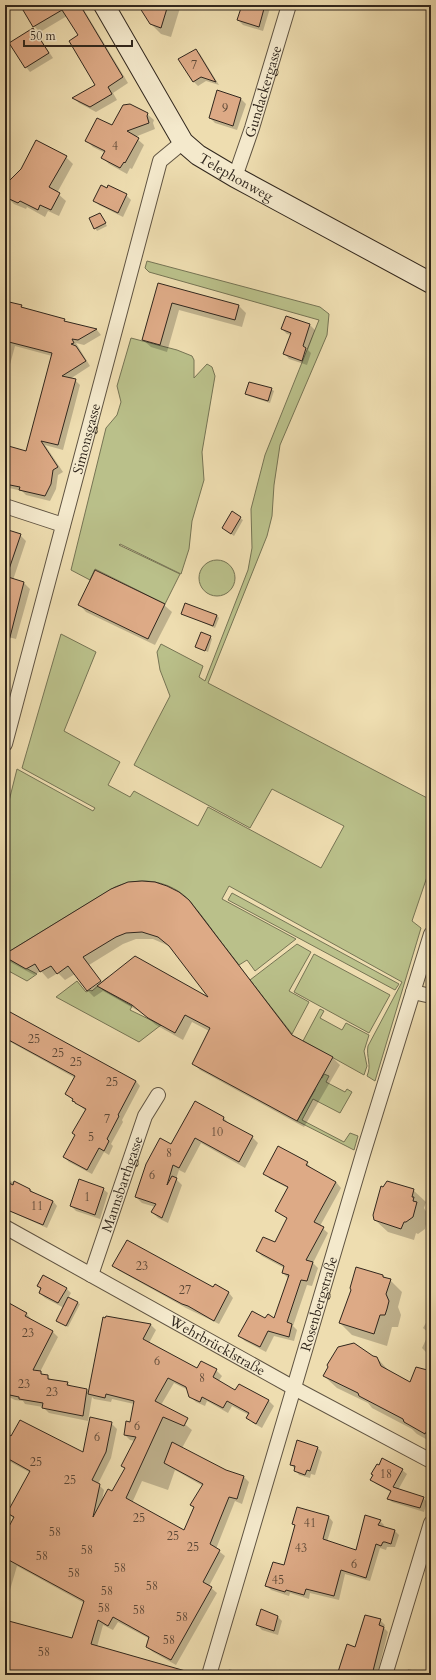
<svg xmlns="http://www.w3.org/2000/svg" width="436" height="1680" viewBox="0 0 436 1680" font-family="Cardo,serif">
	<rect width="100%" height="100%" fill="#eeddb0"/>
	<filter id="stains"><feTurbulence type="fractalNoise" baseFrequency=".005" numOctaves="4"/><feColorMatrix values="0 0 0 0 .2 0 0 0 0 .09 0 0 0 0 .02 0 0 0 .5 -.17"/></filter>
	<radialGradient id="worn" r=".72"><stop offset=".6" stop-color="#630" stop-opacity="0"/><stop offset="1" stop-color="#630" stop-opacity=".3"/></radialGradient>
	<!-- green -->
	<g fill="#bac08a" stroke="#767454">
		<path d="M147,261l173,46 9,7 -2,21 -47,110 -6,40 -2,31 -5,20 -59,147 223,117v65l-19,56 9,7 -46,153 -8,-5c5,-11 -1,-19 1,-30l34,-64 -173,-96 -7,13 74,40 -41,32 -8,-11 -8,5c-11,-14 -22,-28 -32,-42 -6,-7 -11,-15 -17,-22 -20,-21 -49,-25 -75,-14l-110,67v-137l12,-48 76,42 2,-3 -73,-40 39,-134 35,18 -32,79 56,31 -12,23 22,12 4,-6 64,35 10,-19 113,61 23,-42 -72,-37 -22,39 -116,-63 36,-69 -10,-26 -3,-18 4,-8 42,22 -4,11 6,4 43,-111 4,-22 -1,-39 14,-54 54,-135 -170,-48 -4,-4z"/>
		<path d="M131,338l46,12 15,6 2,4v18l13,-14 5,3 3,9 -13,76 2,28 -12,41 -3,28 -8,25 -61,-30 -1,1 61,29 -15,30 -70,-35 -5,11 -19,-10 35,-142 11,-13 4,-13 -4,-16z"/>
		<circle cx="217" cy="578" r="18"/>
		<path d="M232,893l167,91 -4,6 -167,-90z"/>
		<path d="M297,944l14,8 -22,39 20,11 -17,32 -42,-54z"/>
		<path d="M314,954l76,41 -21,38 -75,-41z"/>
		<path d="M5,957l32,17 -10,7 -22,-12z"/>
		<path d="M108,977l5,3 -11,9 30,17 -2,4 31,15 -22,17 -83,-45 21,-16 9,11 4,-2 2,1z"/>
		<path d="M320,1009l4,2 -4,7 22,12 4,-7 23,12 -5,16 3,15 -3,9 -61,-34z"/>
		<path d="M324,1074l5,2 -3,6 19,10 2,-3 5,3 -12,21 -27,-14 -11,21 42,22 6,-9 8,3 -4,14 -57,-29 18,-31 1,-15 6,3z"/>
	</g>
	<!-- shadow -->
	<g fill="#0003" fill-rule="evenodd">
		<path d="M21,5h60l47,78 -15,10 4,7 -21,12 -17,-9 -5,-5 22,-13 -17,-49 -12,-20 -27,16 -6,-6z"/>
		<path d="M139,5h39l2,3 -9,29 -10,-3 -10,-10z"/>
		<path d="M243,5h28l-8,26 -20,-6 -5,-5z"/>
		<path d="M33,29l4,5 16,24 -23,14 -4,-5z"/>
		<path d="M195,50l5,4 19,31 -13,-4 -8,5 -4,-4z"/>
		<path d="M218,92l23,7 5,5 -9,26 -22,-7 -5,-5z"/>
		<path d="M147,114l7,6 -1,3 2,6 -20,8 9,8 -12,24 -2,-1 -3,6 -18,-10 -6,-6 2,-5 -12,-6 -7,-7 26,-13z"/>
		<path d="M66,157l7,7 -16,29 9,8 -7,15 -11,-5 -3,6 -18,-10 -1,2 -12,-5 -8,-8z"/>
		<path d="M126,195l5,5 -8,17 -24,-12 -4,-4z"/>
		<path d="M100,214l7,12 -10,5 -7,-12z"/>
		<path d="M159,284l80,22 7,7 -4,14 -63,-17 -12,42 -16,-5 -8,-7z"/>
		<path d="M5,302l16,4 3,3 40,11 4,3 29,7 4,5 -17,10 -8,-2 14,23 -20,13 5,1 5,5 -17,65 -18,-5 18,27 -5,3 -2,14 -6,12 -24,-6 -4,-4 -17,-4v-41l22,6 25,-96 -37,-10 -10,37z"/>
		<path d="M286,317l24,8 5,5 -7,20 3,3 -4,12 -18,-6 -4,-5 6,-19 -4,-1 -5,-5z"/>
		<path d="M271,389l3,2 -4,12 -21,-7 -3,-2z"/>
		<path d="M232,513l11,7 -9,16 -11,-8z"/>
		<path d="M5,530l15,5 6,6 -13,39 11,3 6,6 -14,50 -8,-2 -3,13z"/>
		<path d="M79,604l85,1 8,7 -17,33 -69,-33z"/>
		<path d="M182,613l35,2 2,3 -4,10z"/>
		<path d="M210,637l2,2 -4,13 -12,-6z"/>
		<path d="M191,904l8,8 95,125 39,21 7,7 -36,62 -104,-57 -7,-7 16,-32 -17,-9 -9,18 -27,-15 -16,-13 -37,-21 -9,6 -6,-6 14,-10 1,2 108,17 -42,-54 -16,-7h-17l-13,5 -34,21 11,15 -13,10 -12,-16 -10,6 -7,-7 -10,6 -7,-8 -7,4 -24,-13 -5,-5v-2z"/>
		<path d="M5,1023l131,58 4,5 -18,34 1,2 -12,22 2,2 -4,9 -5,-3 -12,22 -23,-12 -5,-5 12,-22 10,-24 -20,-17 9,-16 -70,-39z"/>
		<path d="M224,1118l5,6 23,13 6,6 -13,25 -44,-25 -16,30 -6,-3 -3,9 6,6 -14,38 -10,-5 -6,-6 3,-5 -13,-4 -6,-6 36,-51z"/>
		<path d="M307,1163l5,6 24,13 5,6 -21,38 8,7 -15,30 5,5 -6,18 -5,-1 -14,41 4,4 -3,11 -20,-5 -8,16 -21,-11 -6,-5 27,-16 9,-1 13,-41 -5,-5 1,-5 -22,-12 -5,-5 18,-8 13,-24 -12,-8 12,-23 -18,-9 -5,-6z"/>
		<path d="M5,1179l25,10 4,4 19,8 4,5 -10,22 -42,-19z"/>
		<path d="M383,1188l30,2 13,12 -2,6 4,7 -3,14 -7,5 -2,-1 -2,7 -26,-8 -13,-12z"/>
		<path d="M103,1189l5,4 -8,26 -24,-8 -5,-5z"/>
		<path d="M114,1266l100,22 1,-2 14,7 4,5 -14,26 -33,-16 -68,-38z"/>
		<path d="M383,1276l7,4 12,12 -4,15 3,8 -3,12h-6l-5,19 -35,-11 -12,-12z"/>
		<path d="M38,1286l28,2 5,5 -3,5 12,6 -12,23 -8,-4 4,-15 -19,-10 -5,-5 2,-3z"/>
		<path d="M5,1305l21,8 5,6v1l22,12 5,5 -18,35 12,8 15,3 5,4 15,3 2,2 18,-75 44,8 5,5 -7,13 48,26 19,1 6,6 -4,6 17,9 4,-6 30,16 5,5 -12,22 -9,-5 -6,-5 2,-3 -17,-9 -4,7 -21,-12 -2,5 -9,-4 -6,-5 -2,-7 -14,-7 -13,22 31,25 -10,18 44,23 18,6 5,5 -7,22 -7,-3 -19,48 9,7 -16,30 8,7 -41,72 -23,-13 -6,-5 3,-8 -32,-17 -5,8 -10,-5 -6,22 78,28h-170v-55l67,20 12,-37 -67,-37 -12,41v-71l9,-17 -6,-6 63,-18 -66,-36v-25l6,3 73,17 27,-31 6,6 -6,29 -13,26 6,6 -2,11 11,-9 13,-23 -4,-3 13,-25 -5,-1 -5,-5 6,-12 3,-19 -22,-5 -1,3 -17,-3 -2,-2 -4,24 -39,-8 -6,-6 -18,-3 -2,-3 -8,-1 -10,-5zM175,1470l28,16 -12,19 3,3 -10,23 -52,-28 10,-22 26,9z"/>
		<path d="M431,1314v43l-9,-9 7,-15 -6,-5z"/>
		<path d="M372,1357l5,1 12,13 22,13 20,-12v70l-14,-8 -5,-5 -40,-21 -4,-5 -31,-15 -13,-12z"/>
		<path d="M317,1447l5,5 -7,23 -4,-1 -1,4 -11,-3 -8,-11z"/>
		<path d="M382,1460l20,10 5,4 -9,16 25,8 4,4 -3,10 -32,-10 -4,-4 3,-6 -15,-8 -4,-4z"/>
		<path d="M298,1508l31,9 4,5 -6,20 29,9 24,-30 4,4 -1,2 11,3 5,5 -4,12h-8l-1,3 -6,-2 -10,33 -25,-7 -6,26 -29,-7 -1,6 -19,-6 -1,3 -18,-6 -4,-4 17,-20 11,-40 -2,-2z"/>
		<path d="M431,1594v13l-3,-4z"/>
		<path d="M278,1617l4,4 -4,14 -16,-5 -5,-5z"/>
		<path d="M380,1620l5,5 -1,3 4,4 -11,43h-30l9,-27z"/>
		<path d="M229,1669l21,6h-23z"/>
		<path d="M408,1669l16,4 1,2h-19z"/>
	</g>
	<!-- building -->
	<g fill="#ddaa86" stroke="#31271d">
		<path d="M20,5h60l43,72 -15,10 4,7 -22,13 -18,-9 23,-13 -26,-44 9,-6 -16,-25 -29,17z"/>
		<path d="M138,5h30l-7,23 -11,-4z"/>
		<path d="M242,5h23l-6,22 -22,-7z"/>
		<path d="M33,28l16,25 -24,15 -16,-25z"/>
		<path d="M196,49l20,33 -15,-5 -8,5 -15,-23z"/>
		<path d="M217,90l24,8 -8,28 -24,-8z"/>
		<path d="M130,104l18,9 -1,3 2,7 -22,8 12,7 -14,25 -1,-1 -4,6 -19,-10 4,-7 -20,-10 12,-23 15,7 11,-20z"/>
		<path d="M36,140l31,16 -18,31 11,6 -9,17 -11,-5 -2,5 -18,-9 -2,2 -13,-6 3,-15 13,-13z"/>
		<path d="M101,185l6,3 1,-3 19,9 -9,19 -25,-12z"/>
		<path d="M100,213l6,10 -12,6 -5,-11z"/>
		<path d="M158,283l81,22 -4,15 -63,-17 -12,42 -18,-5z"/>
		<path d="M5,301l17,4 -1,2 44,12 -1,2 33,8 -19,11 -6,-1 2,4 -3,1 5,2 10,15 -24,15 14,3 -18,66 -17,-4 17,26 -5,3 -2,14 -6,12 -26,-6 1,-3 -15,-3v-39l21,6 26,-98 -47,-12z"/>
		<path d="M286,316l24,8 -7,22 3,2 -4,13 -19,-7 8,-21 -10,-4z"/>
		<path d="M249,382l23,6 -4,13 -23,-7z"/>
		<path d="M232,511l9,6 -10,17 -9,-6z"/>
		<path d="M5,529l16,5 -14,41h-2z"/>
		<path d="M95,570l70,34 -17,35 -70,-34z"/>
		<path d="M5,576l19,6 -15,59 -4,-1z"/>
		<path d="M185,603l32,12 -4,11 -32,-12z"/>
		<path d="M201,632l10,4 -6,15 -10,-4z"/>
		<path d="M142,881l13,1 12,4 12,6 10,8 103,135 41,22 -36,64 -105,-57 18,-36 -25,-13 -10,18 -27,-15 -16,-13 -35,-19 38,-30 73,41 -39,-51 -11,-9 -16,-5 -16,1 -10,4 -33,20 18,24 -14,10 -19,-25 -11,8 -6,-8 -11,6 -5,-8 -9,5 -21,-12v-3l106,-65 17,-7z"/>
		<path d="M10,1012l126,69 -18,34 1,1 -12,23 2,2 -5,10 -5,-3 -12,22 -24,-13 12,-22 -3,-2 14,-24 -11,-6v-1l-3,-1 1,-2 -8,-5 10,-18 -70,-38v-17z"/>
		<path d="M195,1101l29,16 -1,3 30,16 -14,26 -44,-24 -16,30 -6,-3 -6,20 5,-9 5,2 -15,40 -11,-6 5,-8 -21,-7 11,-33 14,-26 11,6z"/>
		<path d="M278,1146l30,16 -2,3 30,17 -22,40 10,5 -18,33 7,2 -6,19 -6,-1 -14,42 5,2 -3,13 -21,-6 -8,16 -22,-11 14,-25 13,7 3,-4 6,4 15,-43 -7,-2 2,-7 -28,-15 7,-14 12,5 12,-24 -12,-7 13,-24 -25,-13z"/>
		<path d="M79,1179l25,9 -9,27 -25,-9z"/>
		<path d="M5,1181l8,4 1,-4 16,8v2l23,10 -10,24 -38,-16z"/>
		<path d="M387,1181l27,8 -2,8h2l-1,4 4,1 -4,15 -7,5h-2l-3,7 -27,-9 -1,-5 8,-29 2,1z"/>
		<path d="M127,1240l86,47 2,-3 14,8 -15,29 -26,-15 -6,-2 -70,-38z"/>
		<path d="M356,1267l27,8v2l8,2 -5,15 3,7 -2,8 -2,6h-5l-6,19 -35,-11 12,-33 -1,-2z"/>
		<path d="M43,1275l24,13 -9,15 -19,-10 2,-5 -4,-2z"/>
		<path d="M68,1297l10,5 -12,24 -10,-5z"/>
		<path d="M9,1303l18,10 -2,3 28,15 -20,39 8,1v3l7,1v4l20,3 -1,3 20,4 -4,27 -41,-8 1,-5 -24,-4v-2l-14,-3v-84z"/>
		<path d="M106,1316l45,8 -8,15 54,29 4,-7 16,8 -4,8 22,13 4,-6 30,16 -13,24 -10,-6 3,-5 -22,-12 -4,7 -21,-11 -2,5 -11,-5 -3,-10 -18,-9 -13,23 33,17 -4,8 -21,-9 -37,81 58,32 10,-23 -4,-2 13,-21 -39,-21 8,-21 54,28 18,6 -7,23 -8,-2 -19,47 10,6 -17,32 9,5 -41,73 -25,-13 3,-10 -36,-20 -5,9 -10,-6 -7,24 98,28 -1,3h-173l-10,-3v-52l67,18 12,-37 -79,-43v-24l9,-17 -7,-4 23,-42 -25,-14v-25l6,4 9,-16 63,32 7,-35 22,5 -6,30 -14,28 8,4 -7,33 15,-28 4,2 13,-23 -4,-2 15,-29 -12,-2 2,-14 4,1 4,-21 -28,-7 -1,4 -17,-4 15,-77 2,1z"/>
		<path d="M354,1343l19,13 4,1 4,9 29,16 6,-15 15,4v52l-6,11 -21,-12 -1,-3 -44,-23 -1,-3 -35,-17 5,-9 -1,-2 11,-18z"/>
		<path d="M297,1440l21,7 -8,24 -3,-1 -2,5 -11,-4 1,-5 -5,-1z"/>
		<path d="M382,1458l21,11 -10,18 31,10 -4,11 -33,-9 4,-8 -21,-11 3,-5 -2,-1 6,-10 2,1z"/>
		<path d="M297,1507l32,9 -6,23 33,11 9,-35 16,5 -3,5 17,5 -4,14 -6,-2h-2l-2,4 -5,-2 -10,34 -25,-8 -7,26 -28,-7 -2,6 -18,-5 -1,2 -20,-6 8,-24 11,3 11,-40 -3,-1z"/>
		<path d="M261,1609l17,7 -4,15 -18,-6z"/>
		<path d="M365,1615l16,4 -2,6 5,2 -12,48h-35l10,-31 8,3z"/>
	</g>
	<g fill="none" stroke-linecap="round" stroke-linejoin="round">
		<defs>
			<g id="street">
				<path id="s1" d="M235,177l17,-49 37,-123"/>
				<path d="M5,506l58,19"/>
				<path id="s2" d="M5,744l155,-583 23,-19"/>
				<path d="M413,992l18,4"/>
				<path id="s3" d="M5,1227l289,161 137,73"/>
				<path id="s4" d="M91,1275l54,-159 13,-21"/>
				<path id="s5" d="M209,1675l154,-521 68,-220"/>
				<path d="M385,1675l46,-152"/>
			</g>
			<g id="secondary">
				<path id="s6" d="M104,5l79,137 15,13 37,22 196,106"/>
			</g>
		</defs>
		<!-- street casing -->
		<use href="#street" stroke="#605442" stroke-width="16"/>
		<!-- secondary casing -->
		<use href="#secondary" stroke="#31271d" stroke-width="22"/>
		<!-- street -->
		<use href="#street" stroke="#f4e9cc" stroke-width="14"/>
		<!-- secondary -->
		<use href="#secondary" stroke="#f4e9cc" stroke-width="20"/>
	</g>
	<g text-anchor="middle" stroke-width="3" stroke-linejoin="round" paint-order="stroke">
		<!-- number labels -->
		<g font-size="12" fill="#5c4837">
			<text x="194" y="69">7</text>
			<text x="225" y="112">9</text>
			<text x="115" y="150">4</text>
			<text x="34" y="1043">25</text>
			<text x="58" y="1057">25</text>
			<text x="76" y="1066">25</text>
			<text x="112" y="1086">25</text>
			<text x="107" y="1123">7</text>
			<text x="217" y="1136">10</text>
			<text x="91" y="1141">5</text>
			<text x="169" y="1157">8</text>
			<text x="152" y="1179">6</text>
			<text x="87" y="1201">1</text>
			<text x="37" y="1210">11</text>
			<text x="142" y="1270">23</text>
			<text x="185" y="1294">27</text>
			<text x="28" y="1337">23</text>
			<text x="157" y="1365">6</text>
			<text x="202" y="1382">8</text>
			<text x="24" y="1388">23</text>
			<text x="52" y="1396">23</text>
			<text x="137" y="1430">6</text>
			<text x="97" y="1441">6</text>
			<text x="36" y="1466">25</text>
			<text x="386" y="1478">18</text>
			<text x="70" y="1484">25</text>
			<text x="139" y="1522">25</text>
			<text x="310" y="1527">41</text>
			<text x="55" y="1536">58</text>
			<text x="173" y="1540">25</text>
			<text x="193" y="1551">25</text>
			<text x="301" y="1552">43</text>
			<text x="87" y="1554">58</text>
			<text x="42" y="1560">58</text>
			<text x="354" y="1568">6</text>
			<text x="120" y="1572">58</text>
			<text x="74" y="1577">58</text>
			<text x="278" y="1584">45</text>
			<text x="152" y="1590">58</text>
			<text x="107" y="1595">58</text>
			<text x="104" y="1612">58</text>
			<text x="139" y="1614">58</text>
			<text x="182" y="1621">58</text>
			<text x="169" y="1644">58</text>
			<text x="44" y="1656">58</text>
		</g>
		<!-- street labels -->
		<g font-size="14" fill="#31271d" stroke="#f4e9cc">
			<text dy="5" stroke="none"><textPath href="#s1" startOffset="90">Gundackergasse</textPath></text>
			<text dy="5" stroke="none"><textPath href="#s6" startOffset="222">Telephonweg</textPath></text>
			<text dy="5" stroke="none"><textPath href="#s2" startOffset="316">Simonsgasse</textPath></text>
			<text dy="5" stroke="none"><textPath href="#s4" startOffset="96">Mannsbarthgasse</textPath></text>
			<text dy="5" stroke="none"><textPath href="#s5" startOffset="387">Rosenbergstraße</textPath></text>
			<text dy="5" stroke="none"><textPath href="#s3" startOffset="243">Wehrbrücklstraße</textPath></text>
		</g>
	</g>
	<!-- margin -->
	<rect width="436" height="1680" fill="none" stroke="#eeddb0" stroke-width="20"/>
	<rect x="6" y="6" width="424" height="1668" fill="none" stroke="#31271d" stroke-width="2"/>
	<rect x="10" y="10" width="416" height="1660" fill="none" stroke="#31271d"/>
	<!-- scale -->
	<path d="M24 40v6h108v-6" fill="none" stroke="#31271d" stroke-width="2"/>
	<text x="30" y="40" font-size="12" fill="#31271d" stroke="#f4e9cc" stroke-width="3" paint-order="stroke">50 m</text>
	<rect width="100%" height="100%" filter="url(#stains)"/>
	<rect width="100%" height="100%" fill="url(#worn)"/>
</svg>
